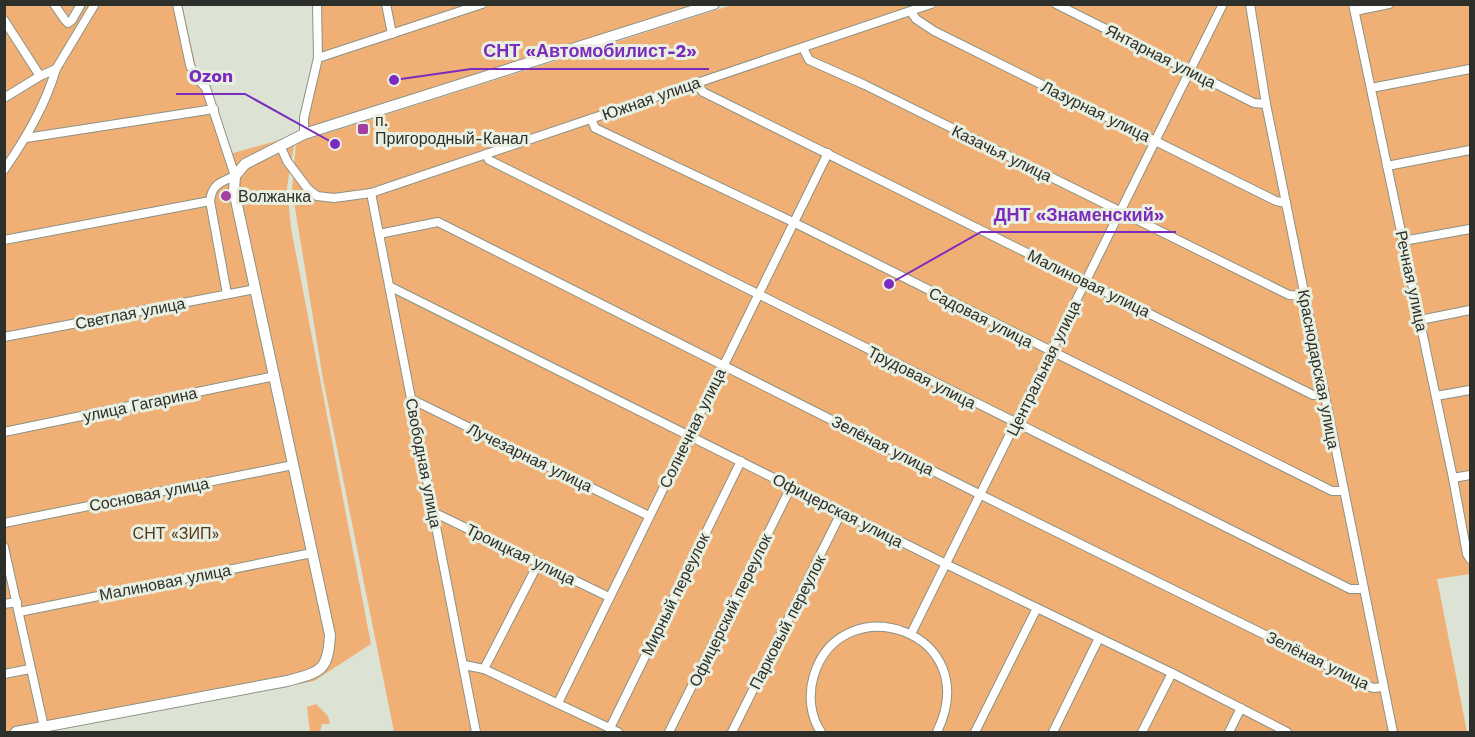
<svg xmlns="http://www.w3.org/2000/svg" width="1475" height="737" viewBox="0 0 1475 737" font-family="'Work Sans',sans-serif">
	<rect width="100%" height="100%" fill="#dce2d4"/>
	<!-- green -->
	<g fill="#f0b075">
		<path d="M4,5h178l15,67 16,21 17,61 63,-18 1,10 -7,41 4,41 80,416 -57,37 -271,51h-38z"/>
		<path d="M317,5h397l-410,129 14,-76z"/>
		<path d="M732,5h738v569l-33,5 30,153h-1073l-71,-353 -31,-190 4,-46z"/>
		<path d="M316,704l12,12 2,8h-8l-2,8h-10l-3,-25z"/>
	</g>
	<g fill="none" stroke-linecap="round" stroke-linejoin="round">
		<defs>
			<g id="minor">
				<path d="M54,4l11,16 3,3 4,-3 9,-16"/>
				<path d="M386,4l6,30"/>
				<path d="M1056,4l198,99 12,1"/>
				<path d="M1250,4l16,100 127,628"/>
				<path d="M1353,4l100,474 14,76 3,5"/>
				<path d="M1355,11l34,-7"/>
				<path d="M911,12l5,7 18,12 342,170 10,2"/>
				<path d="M4,20l36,56"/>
				<path d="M803,48l6,12 56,25 424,210 16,1"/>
				<path d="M318,58l164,-54"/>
				<path d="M696,83l7,9 610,303 12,-1"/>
				<path d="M1371,88l99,-19"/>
				<path d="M4,98l36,-22 16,-7 39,-65"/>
				<path d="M591,119l4,9 198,94 539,269h12"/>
				<path d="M304,134v-16l14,-60 -1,-54"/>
				<path d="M26,138l188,-29"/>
				<path d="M280,145l7,16 21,28 9,7 17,2 37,-5 560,-189"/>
				<path d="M486,154l3,6 861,429h14"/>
				<path d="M1387,166l83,-16"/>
				<path d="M4,170c22,-32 41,-64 52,-101"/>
				<path d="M371,193l105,539"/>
				<path d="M210,201l17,93"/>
				<path d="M379,234l59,-12 541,272 394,194 10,-1"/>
				<path d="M4,240l206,-39c2,-17 11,-19 25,-25l-29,-88 -11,-12 -5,-11 -13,-61"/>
				<path d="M1403,241l67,-12"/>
				<path d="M389,286l563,281 220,106 115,59"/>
				<path d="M1420,320l50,-10"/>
				<path d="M4,337l252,-48"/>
				<path d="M1436,396l34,-6"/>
				<path d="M411,399l238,117"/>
				<path d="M4,432l271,-56"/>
				<path d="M1453,478l17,-3"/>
				<path d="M433,512l176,85"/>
				<path d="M4,523l289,-58"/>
				<path d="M4,547l40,180"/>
				<path d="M4,604l13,-2"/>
				<path d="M19,612l293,-59"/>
				<path d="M911,634l312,-630"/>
				<path d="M464,665l20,4 134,63"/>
				<path d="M484,669l55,-107"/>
				<path d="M4,674l26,-5"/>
				<path d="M558,703l270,-550"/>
				<path d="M610,728l131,-267"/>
				<path d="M669,732l122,-245"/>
				<path d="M732,732l110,-221"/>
				<path d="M821,732c-11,-16 -13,-38 -7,-57 28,-90 172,-44 123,57"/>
				<path d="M975,732l62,-124"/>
				<path d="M1053,732l46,-94"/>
				<path d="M1142,732l30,-59"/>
				<path d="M1229,732l12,-24"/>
			</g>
			<path id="tertiary" d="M16,732l271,-51c33,-9 41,-9 43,-46l-96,-444 1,-15 10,-12 59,-30 410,-130"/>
		</defs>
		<!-- minor casing -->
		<use href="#minor" stroke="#8c9285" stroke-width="10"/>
		<!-- tertiary casing -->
		<use href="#tertiary" stroke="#8c9285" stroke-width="12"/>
		<!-- minor -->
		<use href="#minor" stroke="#fff" stroke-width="8"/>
		<!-- tertiary -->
		<use href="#tertiary" stroke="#fff" stroke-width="10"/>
	</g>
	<!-- markers -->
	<g fill="#a43ea2" stroke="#e9efe1" stroke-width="2">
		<rect x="357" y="123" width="12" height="12" rx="3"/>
		<circle cx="226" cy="196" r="6"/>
	</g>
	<g text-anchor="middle" stroke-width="6" stroke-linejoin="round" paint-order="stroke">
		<!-- street labels -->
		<g font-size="16" fill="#2c2f2a" stroke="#e9efe1">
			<text transform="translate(1161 56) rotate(27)" y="6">Янтарная улица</text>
			<text transform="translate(651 98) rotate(-19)" y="6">Южная улица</text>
			<text transform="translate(1096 111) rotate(26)" y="6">Лазурная улица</text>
			<text transform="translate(1002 153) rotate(26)" y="6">Казачья улица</text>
			<text transform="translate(1412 281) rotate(78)" y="6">Речная улица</text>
			<text transform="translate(1089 283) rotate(26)" y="6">Малиновая улица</text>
			<text transform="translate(130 313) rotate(-11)" y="6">Светлая улица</text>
			<text transform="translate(981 317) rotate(27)" y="6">Садовая улица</text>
			<text transform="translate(1043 368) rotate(-64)" y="6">Центральная улица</text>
			<text transform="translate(1319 369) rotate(79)" y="6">Краснодарская улица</text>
			<text transform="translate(922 377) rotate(27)" y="6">Трудовая улица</text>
			<text transform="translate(140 404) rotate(-12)" y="6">улица Гагарина</text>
			<text transform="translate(692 428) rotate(-64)" y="6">Солнечная улица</text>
			<text transform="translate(883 445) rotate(27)" y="6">Зелёная улица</text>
			<text transform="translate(530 457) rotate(26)" y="6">Лучезарная улица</text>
			<text transform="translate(424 463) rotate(79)" y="6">Свободная улица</text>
			<text transform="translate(149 494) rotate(-11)" y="6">Сосновая улица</text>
			<text transform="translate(838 510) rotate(27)" y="6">Офицерская улица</text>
			<text transform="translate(521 554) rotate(26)" y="6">Троицкая улица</text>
			<text transform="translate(165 582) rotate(-11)" y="6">Малиновая улица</text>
			<text transform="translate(675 594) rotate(-64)" y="6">Мирный переулок</text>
			<text transform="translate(730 610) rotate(-64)" y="6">Офицерский переулок</text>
			<text transform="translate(787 622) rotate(-63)" y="6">Парковый переулок</text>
			<text transform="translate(1318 660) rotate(26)" y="6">Зелёная улица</text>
		</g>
		<!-- poi labels -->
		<g font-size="16" fill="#2c2f2a" stroke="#e9efe1" text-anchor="start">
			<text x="375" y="126">п.<tspan x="375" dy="18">Пригородный-Канал</tspan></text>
			<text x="238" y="202">Волжанка</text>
		</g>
		<!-- park labels -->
		<g font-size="16" fill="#55371b" stroke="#e9efe1">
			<text x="176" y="539">СНТ «ЗИП»</text>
		</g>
	</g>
	<!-- callouts -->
	<path fill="none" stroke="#7b2cbf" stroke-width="2" d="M394 80L471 69H709M335 144L245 94H176M889 284L981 232H1176"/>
	<g fill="#7b2cbf" stroke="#e9efe1" stroke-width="2">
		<circle cx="394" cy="80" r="6"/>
		<circle cx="335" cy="144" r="6"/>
		<circle cx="889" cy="284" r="6"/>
	</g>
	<g font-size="18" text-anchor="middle" font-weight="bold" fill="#7b2cbf" stroke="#e9efe1" stroke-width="6" stroke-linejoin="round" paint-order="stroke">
		<text x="590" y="57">СНТ «Автомобилист-2»</text>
		<text x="211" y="82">Ozon</text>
		<text x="1079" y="221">ДНТ «Знаменский»</text>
	</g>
	<!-- border -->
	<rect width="1475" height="737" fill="none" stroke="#2c2f2a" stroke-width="12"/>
</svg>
